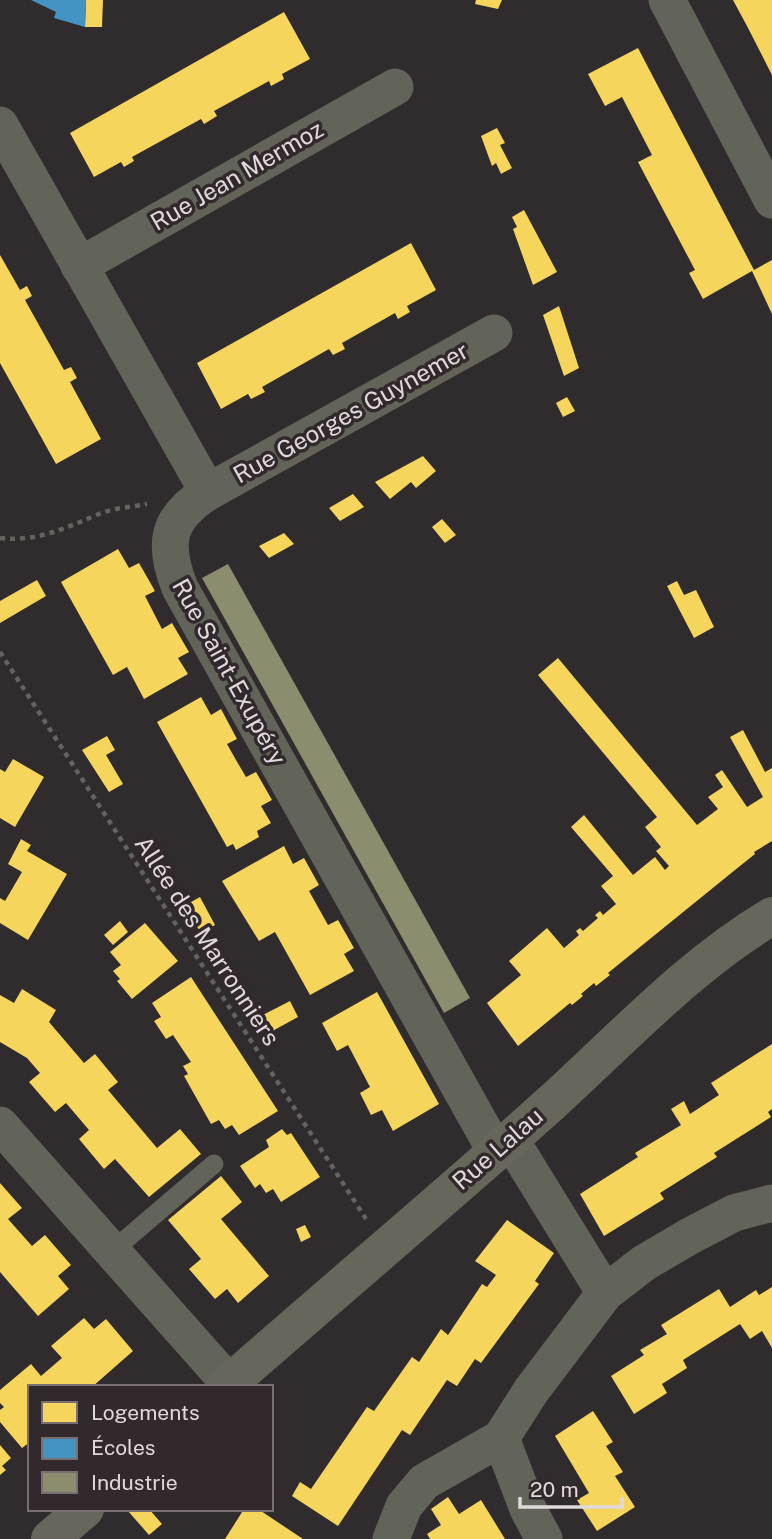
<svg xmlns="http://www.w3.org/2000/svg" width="772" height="1539" viewBox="0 0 772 1539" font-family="'Public Sans',sans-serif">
	<rect width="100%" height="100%" fill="#302b2d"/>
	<!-- homes -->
	<g fill="#f6d55c">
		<path d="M86,0h17l-1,27h-17z"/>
		<path d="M476,0h26l-4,9 -23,-5z"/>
		<path d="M733,0h39v75l-25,-49z"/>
		<path d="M284,12l26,47 -28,15 2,5 -13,7 -2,-5 -55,30 3,5 -13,8 -3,-5 -69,38 2,4 -10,6 -3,-5 -27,15 -24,-44z"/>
		<path d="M638,48l116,222 18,-10v54l-20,-43 -49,28 -14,-26 6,-3 -57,-108 14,-7 -30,-58 -17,9 -17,-32z"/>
		<path d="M497,128l8,15 -5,2 12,23 -11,6 -5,-11 -4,3 -11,-30z"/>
		<path d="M524,210l33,62 -24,13 -20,-56 4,-2 -5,-10z"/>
		<path d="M411,243l25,47 -29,16 3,6 -12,7 -3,-6 -53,30 3,6 -12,6 -4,-6 -67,38 3,5 -14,7 -3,-5 -27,15 -24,-46z"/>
		<path d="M0,255l20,35 7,-4 5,10 -7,4 39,70 7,-3 6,11 -7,4 31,57 -45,25 -56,-101z"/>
		<path d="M559,306l20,62 -15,8 -21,-61z"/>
		<path d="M567,397l8,14 -12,6 -7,-14z"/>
		<path d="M423,456l13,15 -20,17 -5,-6 -21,17 -15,-17z"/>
		<path d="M353,494l11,13 -24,14 -11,-13z"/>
		<path d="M442,519l14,16 -11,8 -13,-16z"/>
		<path d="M284,533l10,11 -25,14 -10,-12z"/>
		<path d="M118,549l11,19 10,-5 16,28 -10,5 17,33 10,-6 17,29 -11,6 10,16 -44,25 -17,-32 -14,8 -52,-93z"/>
		<path d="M37,580l9,16 -46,27v-22z"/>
		<path d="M677,581l7,14 12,-5 18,37 -20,11 -27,-52z"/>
		<path d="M558,658l139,167 21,-16 -10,-12 15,-10 -8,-12 7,-5 25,37 16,-10 -33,-60 13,-7 22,42 7,-4v73l-18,11 1,2 -20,16 -127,103 2,2 -14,11 -2,-3 -13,11 2,2 -11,9 -2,-2 -52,43 -31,-43 34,-28 -12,-14 38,-33 17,20 15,-13 -3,-4 4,-3 3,3 15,-13 -3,-3 5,-4 3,4 13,-11 -15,-18 12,-10 -42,-49 13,-12 49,60 22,-18 10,13 4,-4 -13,-15 5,-4 -16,-20 12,-10 -119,-142z"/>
		<path d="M201,697l10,18 10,-6 16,30 -10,5 9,16 10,17 10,-5 16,28 -11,6 10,17 -14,8 2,6 -23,13 -3,-6 -6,3 -70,-125z"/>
		<path d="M107,736l8,14 -9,5 17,29 -14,8 -27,-42z"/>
		<path d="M13,759l31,18 -29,50 -15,-9v-49l5,3z"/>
		<path d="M21,839l10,6 -4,6 40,23 -39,66 -28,-17v-25l5,3 17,-29 -14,-8z"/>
		<path d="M284,846l9,18 11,-6 15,27 -10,6 19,34 10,-5 16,28 -10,6 10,17 -44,24 -35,-63 -16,9 -37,-60z"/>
		<path d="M200,897l15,28 -14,8 -17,-27z"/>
		<path d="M120,921l8,11 -15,13 -9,-10z"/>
		<path d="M145,923l33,38 -46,38 -15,-18 3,-2 -7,-8 8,-6 -11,-13z"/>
		<path d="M191,977l87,134 -39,24 -7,-10 -7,4 -6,-9 -8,4 -27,-48 4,-2 -5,-8 8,-4 -18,-27 -7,4 -12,-18 7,-4 -9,-14z"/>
		<path d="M22,989l34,21 -7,12 35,41 11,-9 23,28 -10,8 49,58 23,-19 21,25 -52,43 -34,-38 -11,10 -25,-30 10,-9 -23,-27 -11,9 -26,-30 11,-9 -13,-15 -27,-16v-47l14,8z"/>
		<path d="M377,992l62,112 -46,27 -11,-21 -11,5 -11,-22 10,-6 -22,-42 -11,6 -15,-28z"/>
		<path d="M290,1001l8,16 -31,17 -10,-16z"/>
		<path d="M772,1044v65l-4,3 3,5 -57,36 3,4 -57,36 4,6 -60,37 -24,-42 58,-37 -3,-4 46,-28 -10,-16 13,-8 6,13 29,-19 -8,-12z"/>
		<path d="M282,1129l5,6 4,-2 29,44 -39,25 -8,-13 -7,4 -6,-9 -5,4 -15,-22 29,-19 -3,-7z"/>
		<path d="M221,1176l21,26 -21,17 48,57 -31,27 -11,-14 -12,10 -26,-30 12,-10 -33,-39z"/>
		<path d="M0,1183l22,25 -14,11 24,27 13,-11 26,30 -13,11 11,13 -31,27 -38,-44z"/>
		<path d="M507,1220l47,33 -19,28 4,3 -58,79 -6,-4 -18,27 -10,-6 -37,55 -8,-5 -64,96 -46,-30 8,-14 11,7 56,-82 7,4 38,-54 7,5 22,-33 7,6 34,-51 5,3 9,-12 -21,-14z"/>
		<path d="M305,1225l6,12 -10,5 -5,-13z"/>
		<path d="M772,1287v61l-10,-17 -12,8 -10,-15 -57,36 4,8 -25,16 5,9 -33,21 -23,-38 33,-21 -4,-5 27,-16 -6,-9 58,-36 11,18 26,-17 3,5z"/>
		<path d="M84,1318l10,11 12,-10 27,32 -41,36h-62v55l-8,6 -22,-26v-12l4,-3 -4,-4v-13l31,-26 10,12 21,-18 -11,-12z"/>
		<path d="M593,1411l20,31 -7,4 17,26 -8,4 20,31 -38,24 -20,-31 12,-7 -34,-57z"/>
		<path d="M0,1445l11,13 -9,8 4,4 -6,5z"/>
		<path d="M448,1497l11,17 22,-14 24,39h-75l-3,-5 14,-9 -10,-16z"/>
		<path d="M130,1509h19l13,15 -13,11 -21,-24z"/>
		<path d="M244,1509h14l45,30h-78z"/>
	</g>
	<!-- schools -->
	<path fill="#4393c3" d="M31,0h55l-1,27 -31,-9 2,-6z"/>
	<!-- industry -->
	<path fill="#8c8c6e" d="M228,564l242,434 -26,15 -242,-435z"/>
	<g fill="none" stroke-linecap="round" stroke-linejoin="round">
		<!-- path -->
		<g stroke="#64635d" stroke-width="4.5" stroke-dasharray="5 5" stroke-linecap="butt">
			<path d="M0,538c38,4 65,-10 99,-24 14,-6 33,-7 48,-10"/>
			<path d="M0,652l366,567"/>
		</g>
		<!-- lane -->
		<path stroke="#636459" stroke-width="19" d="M111,1252l103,-88"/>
		<!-- street -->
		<g stroke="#636459" stroke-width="37">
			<path d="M667,0l105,200"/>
			<path d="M0,125l208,367c-41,26 -46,51 -28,96l316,564"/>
			<path d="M79,266l316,-179"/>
			<path d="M208,492l286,-159"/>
			<path d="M0,1125l229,258"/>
			<path d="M510,1139l95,154"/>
			<path d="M501,1438l27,71 16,30"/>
			<path d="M391,1539l13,-33 20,-24 77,-44 30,-47 74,-98 39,-30 46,-27 44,-23 38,-10"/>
		</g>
		<!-- secondary -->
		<g stroke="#66665b" stroke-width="38">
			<path d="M225,1387c108,-95 218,-187 325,-283 73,-66 137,-137 222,-188"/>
			<path d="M50,1539l35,-30"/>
		</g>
	</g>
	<g text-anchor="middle" stroke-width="7" stroke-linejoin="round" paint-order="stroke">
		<!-- street labels -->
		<g font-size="24" fill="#e0d9dc" stroke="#32292c">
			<text transform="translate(237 176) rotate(-30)" y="8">Rue Jean Mermoz</text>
			<text transform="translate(351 413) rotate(-29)" y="8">Rue Georges Guynemer</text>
			<text transform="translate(229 672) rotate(61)" y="8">Rue Saint-Exupéry</text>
			<text transform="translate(207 941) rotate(57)" y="8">Allée des Marronniers</text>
			<text transform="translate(498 1149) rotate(-41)" y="8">Rue Lalau</text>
		</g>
	</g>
	<!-- legend -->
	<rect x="28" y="1385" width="245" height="126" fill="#32292c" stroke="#786f72" stroke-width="2"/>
	<rect x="42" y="1402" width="35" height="21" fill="#f6d55c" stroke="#786f72" stroke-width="2"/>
	<text x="91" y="1420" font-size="21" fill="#e0d9dc">Logements</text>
	<rect x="42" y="1438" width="35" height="21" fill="#4393c3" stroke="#786f72" stroke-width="2"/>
	<text x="91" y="1455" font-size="21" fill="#e0d9dc">Écoles</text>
	<rect x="42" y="1472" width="35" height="21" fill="#8c8c6e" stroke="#786f72" stroke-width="2"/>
	<text x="91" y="1490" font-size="21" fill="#e0d9dc">Industrie</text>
	<!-- scale -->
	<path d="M520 1497v10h102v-10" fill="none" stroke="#e0d9dc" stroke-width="3.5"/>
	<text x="530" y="1497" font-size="21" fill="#e0d9dc" stroke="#32292c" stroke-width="5" paint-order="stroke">20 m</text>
</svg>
